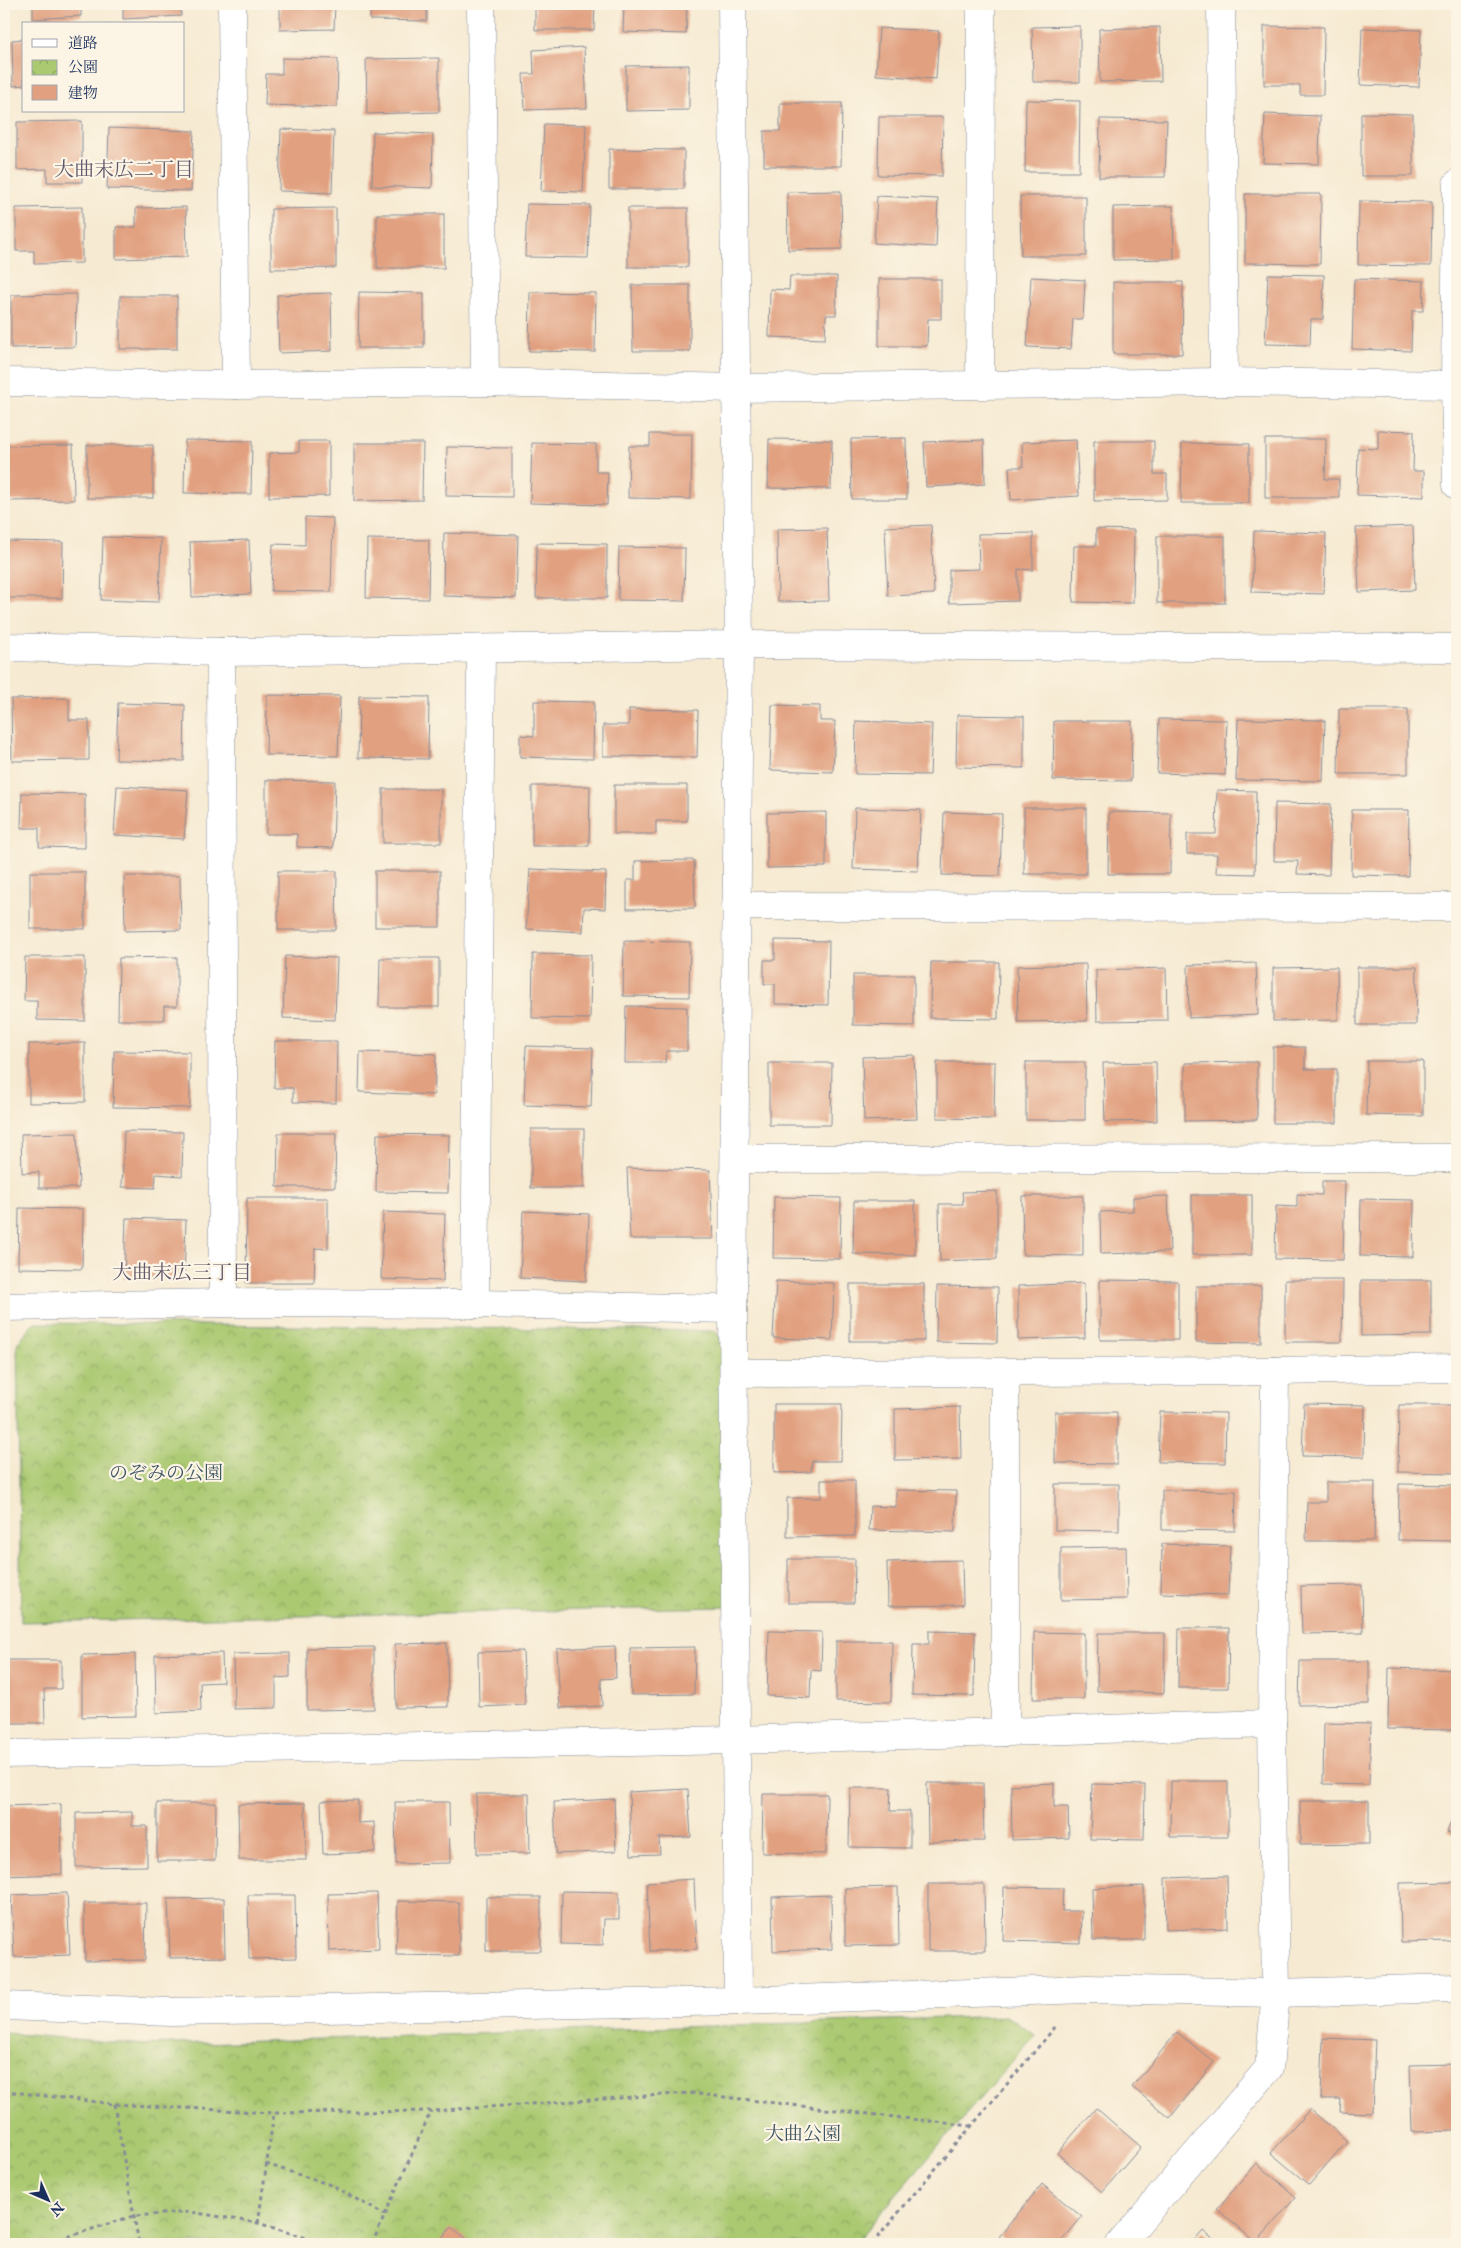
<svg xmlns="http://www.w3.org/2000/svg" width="1461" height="2248" viewBox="0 0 1461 2248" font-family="'IM FELL Double Pica','Noto Serif JP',serif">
	<defs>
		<pattern id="park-crowns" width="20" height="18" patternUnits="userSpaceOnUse" patternTransform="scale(1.25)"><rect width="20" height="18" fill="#aac971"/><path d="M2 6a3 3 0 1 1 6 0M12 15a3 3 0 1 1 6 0" fill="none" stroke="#8aa460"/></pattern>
	</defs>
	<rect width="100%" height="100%" fill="#fcf5e5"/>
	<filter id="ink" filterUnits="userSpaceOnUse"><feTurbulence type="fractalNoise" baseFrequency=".02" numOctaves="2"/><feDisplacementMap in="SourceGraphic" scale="10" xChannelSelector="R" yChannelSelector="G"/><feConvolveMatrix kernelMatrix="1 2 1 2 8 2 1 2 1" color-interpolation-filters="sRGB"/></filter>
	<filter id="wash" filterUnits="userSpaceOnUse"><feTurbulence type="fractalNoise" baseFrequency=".0096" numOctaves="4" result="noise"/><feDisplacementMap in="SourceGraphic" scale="20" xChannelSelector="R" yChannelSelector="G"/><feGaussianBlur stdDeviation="1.12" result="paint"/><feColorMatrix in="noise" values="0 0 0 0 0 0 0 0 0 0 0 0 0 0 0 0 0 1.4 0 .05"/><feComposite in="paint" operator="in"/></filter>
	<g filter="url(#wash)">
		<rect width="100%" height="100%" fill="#f6ead2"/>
		<!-- park -->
		<g fill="url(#park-crowns)" stroke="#627c68">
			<path d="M33,1323l682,8 13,16v260l-707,15 -4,-278z"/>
			<path d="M1006,2016l29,19 -181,209h-850v-211l140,12z"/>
		</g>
		<g id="blocks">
			<!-- building -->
			<g fill="#e1a080">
				<path d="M33,4h48v12l-48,3z"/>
				<path d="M123,4h58v12l-58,3z"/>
				<path d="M280,4h55l-1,25 -54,1z"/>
				<path d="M370,4h57v17l-57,-1z"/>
				<path d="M535,4h60l-1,26h-59z"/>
				<path d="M624,4h63l-1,30 -63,-2z"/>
				<path d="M1080,26v56h-47l-1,-55z"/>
				<path d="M1264,26l60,1 -1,68h-23v-10h-36z"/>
				<path d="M1160,27l1,54 -61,1 -1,-53z"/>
				<path d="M879,28l60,3 -3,48 -60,-4z"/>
				<path d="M1362,28l59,2 -2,57 -59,-2z"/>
				<path d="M24,39v46l-11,1 -1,-46z"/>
				<path d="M584,47l3,61 -62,2 -2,-36h11l-1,-24z"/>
				<path d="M282,58l56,1 -1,48 -72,-2 1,-31h16z"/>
				<path d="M439,58v54l-72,2 -1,-55z"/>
				<path d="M689,65v45l-63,1v-45z"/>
				<path d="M1026,100l54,1 -1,71h-54z"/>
				<path d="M780,103h62l-1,63h-77v-35h16z"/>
				<path d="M1361,113l52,1v62h-52z"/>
				<path d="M1265,114l55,2 -1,48 -56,-1z"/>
				<path d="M879,117h64l-1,59 -64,-1z"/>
				<path d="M1100,119l67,1 -2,57h-66z"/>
				<path d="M82,121v61h-35v-13l-30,1v-48z"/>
				<path d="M544,124l42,1 -3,67 -42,-1z"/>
				<path d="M109,128l85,3 -3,60 -84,-2z"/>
				<path d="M281,129l53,2 -2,62 -53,-2z"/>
				<path d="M373,132l60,2 -1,54 -60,-2z"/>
				<path d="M609,149l75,1v39h-75z"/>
				<path d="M841,191l1,58 -54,1 -1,-58z"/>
				<path d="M1245,194h76l-1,70 -75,-1z"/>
				<path d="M877,196l61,3 -2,48 -62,-4z"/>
				<path d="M1020,196h66v60h-65z"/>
				<path d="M1359,201l73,1 -1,64 -73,-1z"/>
				<path d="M527,204l63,1 -2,53 -63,-1z"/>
				<path d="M1173,206l1,53 -61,1v-53z"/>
				<path d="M82,207v56l-48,1v-13h-18v-43z"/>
				<path d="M186,207l1,50 -71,2v-32h20v-19z"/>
				<path d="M336,208v60l-65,1v-60z"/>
				<rect x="628" y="208" width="60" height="59"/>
				<rect x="377" y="214" width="67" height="54"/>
				<path d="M1268,274l56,1 -1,44h-12l-1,26 -45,-1z"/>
				<path d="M790,276h47l-1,39h-10l-1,24 -56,-2 1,-48 19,1z"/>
				<path d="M1031,277l54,3 -2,39h-10l-2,30 -44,-2z"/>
				<path d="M879,279h62v40h-13l-1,27h-48z"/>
				<path d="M1354,279l70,2 -1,30h-11l-1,40 -59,-2z"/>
				<path d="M1113,282h70l-1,72h-69z"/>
				<path d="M632,285h58v66h-57z"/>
				<path d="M359,292l65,1v55h-66z"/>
				<path d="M530,292l66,1 -1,59 -66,-1z"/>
				<path d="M331,293l1,58 -53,2 -2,-58z"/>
				<path d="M76,294l-1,53 -64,1v-53z"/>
				<rect x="120" y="296" width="57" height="53"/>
				<path d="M1378,430l36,1 -1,40h11v26l-67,-2 1,-47 20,1z"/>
				<path d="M650,434h42l-1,65 -63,-1 1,-52h21z"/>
				<path d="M906,438l1,61h-55l-1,-60z"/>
				<path d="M769,439l63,1 -1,49 -63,-1z"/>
				<path d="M1265,439h61l-1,40h14v19h-74z"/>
				<path d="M185,440l67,1 -1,53 -67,-1z"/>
				<path d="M984,440l1,44 -59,3 -2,-45z"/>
				<path d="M1076,440l3,56 -68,4 -2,-33h14l-1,-25z"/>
				<path d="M299,441h30v55l-60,1v-44l30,-1z"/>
				<path d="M1094,441h60v33h13v26l-73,1z"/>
				<path d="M354,443h69l-1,57 -68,1z"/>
				<path d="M532,443l64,1v28h12l-1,33 -77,-2z"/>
				<path d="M1182,443l67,1v59h-68z"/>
				<path d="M73,445l1,55 -70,1v-55z"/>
				<rect x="87" y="445" width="66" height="53"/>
				<path d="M447,447l65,1v49l-66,-1z"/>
				<path d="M305,517l28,1 -2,74 -60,-1 2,-47 32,1z"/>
				<path d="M931,525l3,69 -46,2 -3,-69z"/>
				<path d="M1413,526l2,64 -56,2 -3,-64z"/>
				<path d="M827,528l2,73 -51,1 -1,-73z"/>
				<path d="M1096,529l38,1 -1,73 -60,-1 1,-56h22z"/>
				<path d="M1254,531l72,2 -2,61 -72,-2z"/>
				<path d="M444,533l74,2 -2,63 -73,-2z"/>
				<path d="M1033,533v37l-15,-1v32l-69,2v-33l30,-1 -1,-35z"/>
				<rect x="1157" y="536" width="68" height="67"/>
				<path d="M103,537l58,1 -2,64 -58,-2z"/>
				<path d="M367,539l62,1 -1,59 -62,-1z"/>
				<path d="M249,540l2,54 -59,3 -2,-55z"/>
				<path d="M4,541l59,1 -1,56h-58z"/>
				<path d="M537,543l70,1v54h-71z"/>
				<path d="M619,547l66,1 -1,53 -66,-1z"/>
				<path d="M267,695l73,1 -2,60 -72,-1z"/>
				<path d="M359,696l70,1 -1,62 -70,-1z"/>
				<path d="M69,698v22h20v40l-77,1 -1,-62z"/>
				<path d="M534,701l60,1 -1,57 -73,-2v-22l14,1z"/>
				<path d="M118,703l67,2 -1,56 -68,-1z"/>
				<path d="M772,705l48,1v15h15l-2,51 -63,-2z"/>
				<path d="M629,709l69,1 -1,47 -94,-1v-31h26z"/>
				<path d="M1339,709h69v65h-70z"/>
				<path d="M957,715l67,1v52l-68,-1z"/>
				<path d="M1159,719l68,1 -2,55 -68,-2z"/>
				<path d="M1238,719l87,1 -2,61 -87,-1z"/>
				<path d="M856,721l76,3 -2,51 -75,-1z"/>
				<path d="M1054,721h78l-1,60 -78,-1z"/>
				<path d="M266,780l69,1 -2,67 -36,-1v-13h-31z"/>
				<path d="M614,785h73v36h-31v13h-42z"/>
				<path d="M117,786l71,4 -4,49 -70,-4z"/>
				<path d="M532,786h58l-1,60h-57z"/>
				<rect x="383" y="789" width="58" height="54"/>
				<path d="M1217,790l39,1 -1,83 -39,-1 1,-19h-30v-20h29z"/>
				<path d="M22,793l63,1v54l-46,-1v-19h-18z"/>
				<path d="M1275,803l56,1 -2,71 -32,-1 1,-13h-24z"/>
				<path d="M855,808l66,2 -3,61 -65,-2z"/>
				<rect x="1024" y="808" width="62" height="66"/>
				<path d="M1352,810h57l-1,66 -57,-1z"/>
				<path d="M826,812v55l-59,1v-55z"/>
				<path d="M944,812l58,2 -2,62 -58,-1z"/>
				<path d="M1109,812l62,1 -1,61h-62z"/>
				<path d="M694,860l1,48 -68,1v-29h8v-19z"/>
				<path d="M530,869l76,3 -1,37 -21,-1 -1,24 -57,-3z"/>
				<path d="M278,871h59l-1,59h-58z"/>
				<rect x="375" y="871" width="65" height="56"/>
				<rect x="30" y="872" width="55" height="57"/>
				<path d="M124,876h56l1,54 -56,1z"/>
				<path d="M775,940l54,1 -1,64 -53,-1v-20h-11v-24h11z"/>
				<path d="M624,941l66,1 -1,55 -66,-1z"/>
				<path d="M533,954l58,1 -1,64 -58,-1z"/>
				<path d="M285,956l52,2 -2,62 -52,-2z"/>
				<path d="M25,957h60v64l-48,-1v-19h-13z"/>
				<path d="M177,957v49h-13v14h-46l1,-62z"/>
				<path d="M380,958h59v49h-60z"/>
				<path d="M931,962h68l-1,57 -68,-1z"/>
				<path d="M1256,963l2,52 -69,3 -1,-53z"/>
				<path d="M1086,964l1,57 -69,1 -1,-56z"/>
				<path d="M1337,967l1,53 -65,1v-53z"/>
				<path d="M1357,967h60l-1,58h-59z"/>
				<path d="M1166,968l1,52 -70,1 -1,-51z"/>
				<path d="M853,975h61v51l-61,-1z"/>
				<path d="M626,1006l61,1v44h-21l-1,12h-40z"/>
				<path d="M275,1041h62l-1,62 -43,-1v-14h-19z"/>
				<path d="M85,1043v59l-56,1v-59z"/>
				<path d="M526,1046l67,2 -2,59 -67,-2z"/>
				<path d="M1273,1047h32v22h32v54h-64z"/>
				<path d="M114,1051l76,1v56l-77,-1z"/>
				<path d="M360,1052l76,2 -2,41 -75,-3z"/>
				<path d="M914,1055l3,64 -53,2 -2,-64z"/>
				<path d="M1367,1061h56v55l-57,-1z"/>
				<path d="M937,1062h58l-1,57 -57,-1z"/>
				<rect x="1026" y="1062" width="59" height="58"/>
				<path d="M1156,1062l1,59 -52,1 -2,-59z"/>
				<path d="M1257,1062v58l-72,1v-58z"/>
				<path d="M769,1063h63l-1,62h-62z"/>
				<rect x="531" y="1129" width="53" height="59"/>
				<path d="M124,1131l59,1 -1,44 -26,-2 -1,14 -33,-1z"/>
				<path d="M77,1133l2,55h-40v-16l-17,1 -1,-39z"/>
				<path d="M278,1133h58l-1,54h-58z"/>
				<path d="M377,1134l72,1 -1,58 -72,-1z"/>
				<path d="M627,1168l83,2 3,69h-83z"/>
				<path d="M1322,1181h23l-2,79 -68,-1 1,-53 21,1v-13l25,1z"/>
				<path d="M997,1191v68l-57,2 -1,-57h24l-1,-12z"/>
				<rect x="1192" y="1195" width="60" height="60"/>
				<path d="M1022,1196h61v60l-60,-1z"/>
				<path d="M1168,1196l2,56 -69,2 -1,-42 33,-1v-14z"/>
				<path d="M774,1197l67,1 -1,61 -67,-1z"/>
				<path d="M247,1198h81v51l-13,-1 -1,35h-68z"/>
				<path d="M1361,1199l53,1 -1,57 -53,-1z"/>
				<path d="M854,1201h61v54l-62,-1z"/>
				<path d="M19,1208l64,1 -1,60 -64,-1z"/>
				<path d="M523,1211l66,3 -3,67 -66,-3z"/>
				<path d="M383,1212l62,2 -2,67 -62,-2z"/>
				<path d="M126,1218l60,2 -2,60 -60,-2z"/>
				<path d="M1100,1280l78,1v59h-78z"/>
				<path d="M1285,1280h58l-1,62h-57z"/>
				<path d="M1361,1280h70v55l-70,1z"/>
				<path d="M776,1281l58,2 -2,57 -59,-2z"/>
				<path d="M1084,1283l1,55 -67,2v-54z"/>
				<rect x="850" y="1284" width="74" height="57"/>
				<path d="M937,1286l61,1 -1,56 -61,-1z"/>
				<path d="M1196,1286h65v57l-65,-1z"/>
				<path d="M774,1404h68l-1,57h-29l-1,11 -37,1z"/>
				<path d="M1304,1404l61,1 -1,52 -62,-1z"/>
				<path d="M1399,1405h58v68l-59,-1z"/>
				<path d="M960,1407l1,52 -66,1v-51z"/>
				<path d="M1055,1412h62v52l-62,-1z"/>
				<path d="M1160,1412l66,1 -1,50 -67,-1z"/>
				<path d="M821,1480h34v56l-68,1v-39h34z"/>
				<path d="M1326,1482h49l-1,59h-68l1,-39h19z"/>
				<path d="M1055,1484h64v47l-64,-1z"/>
				<path d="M1399,1484l58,1v56l-59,-1z"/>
				<path d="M896,1490l60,1 -1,41 -86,-2 1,-24 26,1z"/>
				<path d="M1162,1490l74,1 -1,40 -73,-1z"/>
				<path d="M1162,1544l68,2 -2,49 -67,-2z"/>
				<path d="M1126,1547l1,52 -66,1v-52z"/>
				<path d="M788,1559h67l-1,44h-66z"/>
				<path d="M962,1560l1,45 -75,1 -1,-44z"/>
				<path d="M1362,1585l1,48 -61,1 -1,-48z"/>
				<path d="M1179,1628h50l-1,60h-50z"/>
				<path d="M769,1631l53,1 -1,39 -10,-1 -1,28 -43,-2z"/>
				<path d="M929,1631l46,1 -1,64 -62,-1 1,-51h16z"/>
				<path d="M1034,1632l50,1v66h-51z"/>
				<path d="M1098,1633h67l-1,60 -67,-2z"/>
				<path d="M836,1641h56l-1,61 -55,-1z"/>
				<path d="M447,1643l1,64 -52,1 -1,-64z"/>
				<path d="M615,1646l1,32 -15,1 1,27 -42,2 -3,-59z"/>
				<path d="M374,1647v62l-67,1v-62z"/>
				<path d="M695,1647l-1,47 -63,1 -1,-47z"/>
				<path d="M523,1651l2,54 -46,2 -1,-55z"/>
				<path d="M222,1653l1,29 -23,1 1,28 -45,2 -1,-58z"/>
				<path d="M290,1653v24l-14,1v30l-42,1 -1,-55z"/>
				<path d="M135,1654l1,62 -54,1v-62z"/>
				<path d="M4,1660h57v29h-17l1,34h-41z"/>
				<path d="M1300,1661h69v43l-70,1z"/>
				<path d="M1389,1668l68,2v60l-69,-1z"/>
				<path d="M1324,1723l47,1 -2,61 -46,-1z"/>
				<path d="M1171,1781h57v56h-58z"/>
				<path d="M927,1783h56l1,58 -56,1z"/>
				<path d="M1054,1783v24h14l1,31 -57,2 -1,-55z"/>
				<path d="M1092,1784l53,1 -1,55 -54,-1z"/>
				<path d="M850,1788h41l-1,23h20v37l-61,-1z"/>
				<path d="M688,1789l3,48 -32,1 1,16 -29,1 -2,-63z"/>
				<path d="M476,1794h53l1,59 -53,1z"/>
				<path d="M763,1794h64l-1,60 -64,-1z"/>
				<path d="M614,1799l2,52 -60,3 -2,-52z"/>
				<path d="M358,1800v23l16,-1 1,30 -52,2 -2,-53z"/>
				<path d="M1300,1801h69v43l-69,1z"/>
				<path d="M395,1802h54l1,61 -54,1z"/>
				<path d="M157,1803h59l-1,58h-58z"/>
				<path d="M305,1803l1,57h-67l-1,-56z"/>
				<path d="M61,1804l1,70 -58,2v-70z"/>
				<path d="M1457,1807v29l-10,-4z"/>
				<path d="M132,1812v14h15v40l-71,1v-54z"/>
				<path d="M1227,1876l1,52 -62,2 -1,-52z"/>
				<path d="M694,1879l3,70 -47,2 -3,-69z"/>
				<path d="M1457,1882v59l-56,1 -1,-59z"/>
				<path d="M928,1884h56l1,67h-57z"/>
				<path d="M1144,1886v54h-51l-1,-52z"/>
				<path d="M898,1887l1,58 -54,1v-58z"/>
				<path d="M1004,1887l59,1 -1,23h20l-1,32 -78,-2z"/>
				<path d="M562,1891l57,1v27h-15l-1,26 -42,-1z"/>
				<path d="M67,1893l3,62 -56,2 -3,-62z"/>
				<path d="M377,1893l2,56 -50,2 -1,-57z"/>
				<path d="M248,1895h47l1,63 -47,1z"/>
				<path d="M831,1895l1,54 -59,2 -1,-54z"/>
				<rect x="486" y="1897" width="55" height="54"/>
				<path d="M224,1898l1,59 -55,1 -2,-59z"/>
				<path d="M398,1901l61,1v54l-63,-1z"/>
				<path d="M84,1903h62l-1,57 -60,1z"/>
				<path d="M1177,2032l37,30 -44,56 -38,-31z"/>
				<path d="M1323,2038l52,2 -3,73 -32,-1 1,-13h-20z"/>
				<path d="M1457,2064v67l-45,1 -2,-67z"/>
				<path d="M1096,2108l45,39 -39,45 -45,-39z"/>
				<path d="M1310,2109l37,32 -38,44 -38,-32z"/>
				<path d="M1257,2163l39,34 -40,46 -39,-34z"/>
				<path d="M1042,2184l40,33 -23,27h-51l-9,-7z"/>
				<path d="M451,2227l23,17h-36z"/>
				<path d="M1203,2231l16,13h-27z"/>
			</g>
		</g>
	</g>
	<g filter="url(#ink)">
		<use href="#blocks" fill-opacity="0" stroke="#888c98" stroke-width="1"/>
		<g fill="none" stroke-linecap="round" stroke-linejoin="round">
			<defs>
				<g id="minor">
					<path d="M232,4l4,381"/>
					<path d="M481,4l4,378"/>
					<path d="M732,4l7,641 -6,664 5,692"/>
					<path d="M1221,4l3,378"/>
					<path d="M1457,184l-2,201 2,100"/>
					<path d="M4,382l232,3 249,-3 251,6 488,-6 231,3"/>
					<path d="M980,384l1,-380"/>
					<path d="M4,647l217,5 518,-7 718,3"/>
					<path d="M221,652l2,651"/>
					<path d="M736,906l721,1"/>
					<path d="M736,1159l721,-1"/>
					<path d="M475,1304l6,-655"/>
					<path d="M4,1307l219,-4 252,1 258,5"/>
					<path d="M735,1373l540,-2 182,-3"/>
					<path d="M1005,1732v-359"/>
					<path d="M4,1754l731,-14 537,-16"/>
					<path d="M4,2006l167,6 567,-11 349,-12 189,4 181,-5"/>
					<path d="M1120,2244l149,-176 7,-75 -4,-269 3,-353"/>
				</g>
			</defs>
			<!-- minor casing -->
			<use href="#minor" stroke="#888c98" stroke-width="29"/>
			<!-- path -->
			<g stroke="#888c98" stroke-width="3" stroke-dasharray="4 4" stroke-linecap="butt">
				<path d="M4,2091l110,13 160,9 157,-2 259,-18 281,33"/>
				<path d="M114,2104l25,140"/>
				<path d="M266,2164l65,21 54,30"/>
				<path d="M258,2223l16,-110"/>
				<path d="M45,2244l88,-28 58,-4 67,11 68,21"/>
				<path d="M372,2244l59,-133"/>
				<path d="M872,2244l184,-218"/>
			</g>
			<!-- minor -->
			<use href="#minor" stroke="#fff" stroke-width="28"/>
		</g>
	</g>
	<g text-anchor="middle" stroke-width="4.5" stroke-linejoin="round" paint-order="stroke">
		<!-- park labels -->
		<g font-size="19" fill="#3f5663" stroke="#fcf5e5">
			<text x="166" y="1479">のぞみの公園</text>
			<text x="803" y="2140">大曲公園</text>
		</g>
		<!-- neighbourhood labels -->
		<g font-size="20" fill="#60576a" stroke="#fcf5e5">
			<text x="124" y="176">大曲末広二丁目</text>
			<text x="182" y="1279">大曲末広三丁目</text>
		</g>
	</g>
	<!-- margin -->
	<rect width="1461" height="2248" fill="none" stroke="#fcf5e5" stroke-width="20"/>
	<!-- legend -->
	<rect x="22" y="22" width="162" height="90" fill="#fcf5e5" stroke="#a2a6af"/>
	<rect x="32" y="39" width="25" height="8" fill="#ffffff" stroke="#a2a6af"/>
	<text x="68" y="48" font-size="15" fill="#1b2f5e">道路</text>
	<rect x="32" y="60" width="25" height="15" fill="url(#park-crowns)" stroke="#a2a6af"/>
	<text x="68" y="72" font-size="15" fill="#1b2f5e">公園</text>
	<rect x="32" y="85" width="25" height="15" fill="#e1a080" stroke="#a2a6af"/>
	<text x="68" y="98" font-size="15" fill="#1b2f5e">建物</text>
	<!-- north arrow -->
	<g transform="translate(48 2200) rotate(135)" stroke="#fcf5e5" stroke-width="4" paint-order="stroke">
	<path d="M0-4L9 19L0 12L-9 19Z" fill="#1b2f5e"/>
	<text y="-8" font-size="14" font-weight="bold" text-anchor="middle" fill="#1b2f5e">N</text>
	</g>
</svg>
